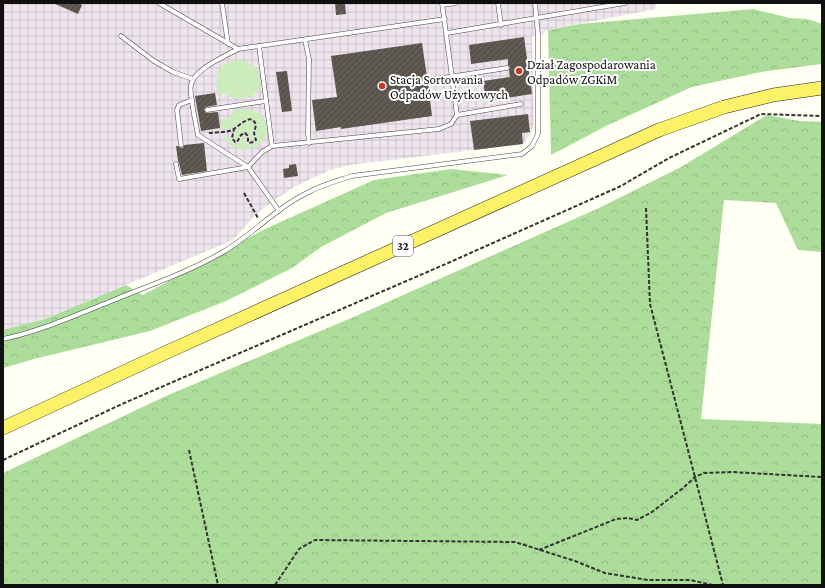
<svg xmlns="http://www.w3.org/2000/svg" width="825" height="588" viewBox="0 0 825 588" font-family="'Crimson Pro',serif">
	<defs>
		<pattern id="industrial-grid" width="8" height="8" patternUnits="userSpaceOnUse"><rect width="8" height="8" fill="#efe5ee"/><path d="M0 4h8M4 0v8" fill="none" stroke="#ccc3cb"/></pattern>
		<pattern id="forest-crowns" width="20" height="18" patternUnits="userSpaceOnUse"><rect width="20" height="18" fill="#addd9a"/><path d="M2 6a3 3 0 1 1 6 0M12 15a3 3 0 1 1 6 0" fill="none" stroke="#94bd84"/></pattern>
		<pattern id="building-hatch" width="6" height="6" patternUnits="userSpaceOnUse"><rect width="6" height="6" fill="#5a544c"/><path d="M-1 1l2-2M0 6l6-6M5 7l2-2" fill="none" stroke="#6d6862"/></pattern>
	</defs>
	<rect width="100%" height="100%" fill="#fffff4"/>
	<!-- industrial -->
	<path fill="url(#industrial-grid)" d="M3,3h652l1,6 -110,21 -2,5 -12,1 2,87 -3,10 -8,11 -173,21 -20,5 -36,17 -22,15 -17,13 -22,25 -188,79 -42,11z"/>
	<!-- green -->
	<g fill="#ccecbb">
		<path d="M238,60c23,1 31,28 11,38l-1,-1 -14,2 -8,-5h-7l-1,2c-3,-21 -4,-32 20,-36z"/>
		<path d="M245,109c16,0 28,16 19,31 -8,12 -31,12 -38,0h-2l-1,-3 8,-1 -1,4 2,2 6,2 3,-7 5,-2v9c4,2 9,-1 12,-5l-3,-6c1,-6 4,-10 -2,-14h-7l-13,9 -11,2 -1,-11 8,-1 5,-8z"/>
		<path d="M246,121h6l3,3 -3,9 3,6 -5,3 -1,-1v-6l-4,-3 -5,2 -3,6 -3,1 -1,-2 5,-12z"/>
	</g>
	<!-- forest -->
	<g fill="url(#forest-crowns)">
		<path d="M753,9l37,9 17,1 15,5v40l-61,8 -69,15 -84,38 -57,30 -3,-125 32,-6z"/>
		<path d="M767,115l32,6 23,1v130l-24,-2 -22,-47 -52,-3 -23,219 121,5v161h-819v-112l163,-77 190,-80 243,-108 82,-41z"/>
		<path d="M451,169l57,6 -122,38 -65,34 -29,21 -66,33 -76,30 -116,28 -31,9v-38l42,-11 81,-34 17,10 122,-66 109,-49z"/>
	</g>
	<!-- building -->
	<g fill="url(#building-hatch)">
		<path d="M53,3h25l4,2 -4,9z"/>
		<path d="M335,3h10l1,11 -10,1z"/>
		<path d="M524,37l8,57 -46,7 -3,-20 27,-4 -1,-6 1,-4 -2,-2v-6l-37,5 -2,-19z"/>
		<path d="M422,43l5,34 -1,3 2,3 4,33 -91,13v-2l-25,4 -4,-31 25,-3 -6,-41z"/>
		<path d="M287,71l5,40 -10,1 -6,-40z"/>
		<path d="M215,93l2,12 -11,2 -2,3 2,3 12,-1 2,16 -19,3 -6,-35z"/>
		<path d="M528,114l2,18 -8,1 1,11 -49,6 -4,-29z"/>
		<path d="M204,143l3,28 -25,4 -3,-12 -1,-2 -2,-15h2l3,2h2l1,-3z"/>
		<path d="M296,164l2,12 -14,2 -1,-9 6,-1v-3z"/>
	</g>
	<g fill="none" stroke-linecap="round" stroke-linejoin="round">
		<defs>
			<g id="service">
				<path d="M159,3l79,46 207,-30"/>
				<path d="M222,3l6,41"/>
				<path d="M498,3l3,22"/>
				<path d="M443,5l13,-2"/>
				<path d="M447,33l178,-30"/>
				<path d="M121,36l33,25 19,11 20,7"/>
				<path d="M305,40l4,19 -1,74 1,10"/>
				<path d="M259,46l13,100"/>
				<path d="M238,49c-14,8 -44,20 -47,36 -2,7 5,40 7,50l50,32 14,-15 10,-6 167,-17 12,-5 6,-9 -15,-112"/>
				<path d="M429,80l78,-12"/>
				<path d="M207,110l59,-9"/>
				<path d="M457,115l64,-11"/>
				<path d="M181,145l-4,-35 2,-5 13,-5"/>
				<path d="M176,164l3,15 69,-12 31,44"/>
				<path d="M3,339c37,-8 71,-23 106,-37 38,-16 78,-29 114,-50 29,-17 53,-44 84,-59 14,-8 30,-12 45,-17l170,-22 10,-8 6,-12v-99l-3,-32"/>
			</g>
			<path id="primary" d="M3,428l164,-76 492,-222 65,-23 49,-12 49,-7"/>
		</defs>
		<!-- service casing -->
		<use href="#service" stroke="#444" stroke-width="5"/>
		<!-- primary casing -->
		<use href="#primary" stroke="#222" stroke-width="14"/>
		<!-- path -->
		<g stroke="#333" stroke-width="2" stroke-dasharray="4 2" stroke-linecap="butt">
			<path d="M209,133c7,-1 16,0 23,-3 7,-3 19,-19 24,-5l-2,8 2,7 -3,2 -4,1 -1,-2v-5l-3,-3 -4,2 -4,7h-2l-3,-4 2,-9"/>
			<path d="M244,193l14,25"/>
			<path d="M646,208l4,96 73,281"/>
			<path d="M189,450l29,135"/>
			<path d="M3,460l119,-56 326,-141 173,-77 48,-28 92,-44 61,2"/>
			<path d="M539,550l77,-31 12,-1 9,2 15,-8 31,-24 12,-11 9,-4 28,-1 90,5"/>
			<path d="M275,585l24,-36 16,-9 200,2 60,19 30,12 43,7h42l23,5"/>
		</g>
		<!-- service -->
		<use href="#service" stroke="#fff" stroke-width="4"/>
		<!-- primary -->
		<use href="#primary" stroke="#fcf167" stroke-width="13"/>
	</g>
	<!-- markers -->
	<g fill="#c63723" stroke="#fff" stroke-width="1.5">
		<circle cx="519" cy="71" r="4"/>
		<circle cx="382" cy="86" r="4"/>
	</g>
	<g text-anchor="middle" stroke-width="4" stroke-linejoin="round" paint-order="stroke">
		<!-- shield labels -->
		<rect fill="#fff" stroke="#585858" stroke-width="1" x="393" y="236" width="20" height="20" rx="3"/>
		<g font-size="12" font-weight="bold" fill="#111">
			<text x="403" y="250">32</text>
		</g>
		<!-- poi labels -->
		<g font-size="13" fill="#111" stroke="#fff" text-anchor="start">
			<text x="527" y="69">Dział Zagospodarowania<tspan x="527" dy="15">Odpadów ZGKiM</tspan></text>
			<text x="390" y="84">Stacja Sortowania<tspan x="390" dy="15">Odpadów Użytkowych</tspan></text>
		</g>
	</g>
	<!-- border -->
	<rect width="825" height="588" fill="none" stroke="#111111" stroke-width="8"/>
</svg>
